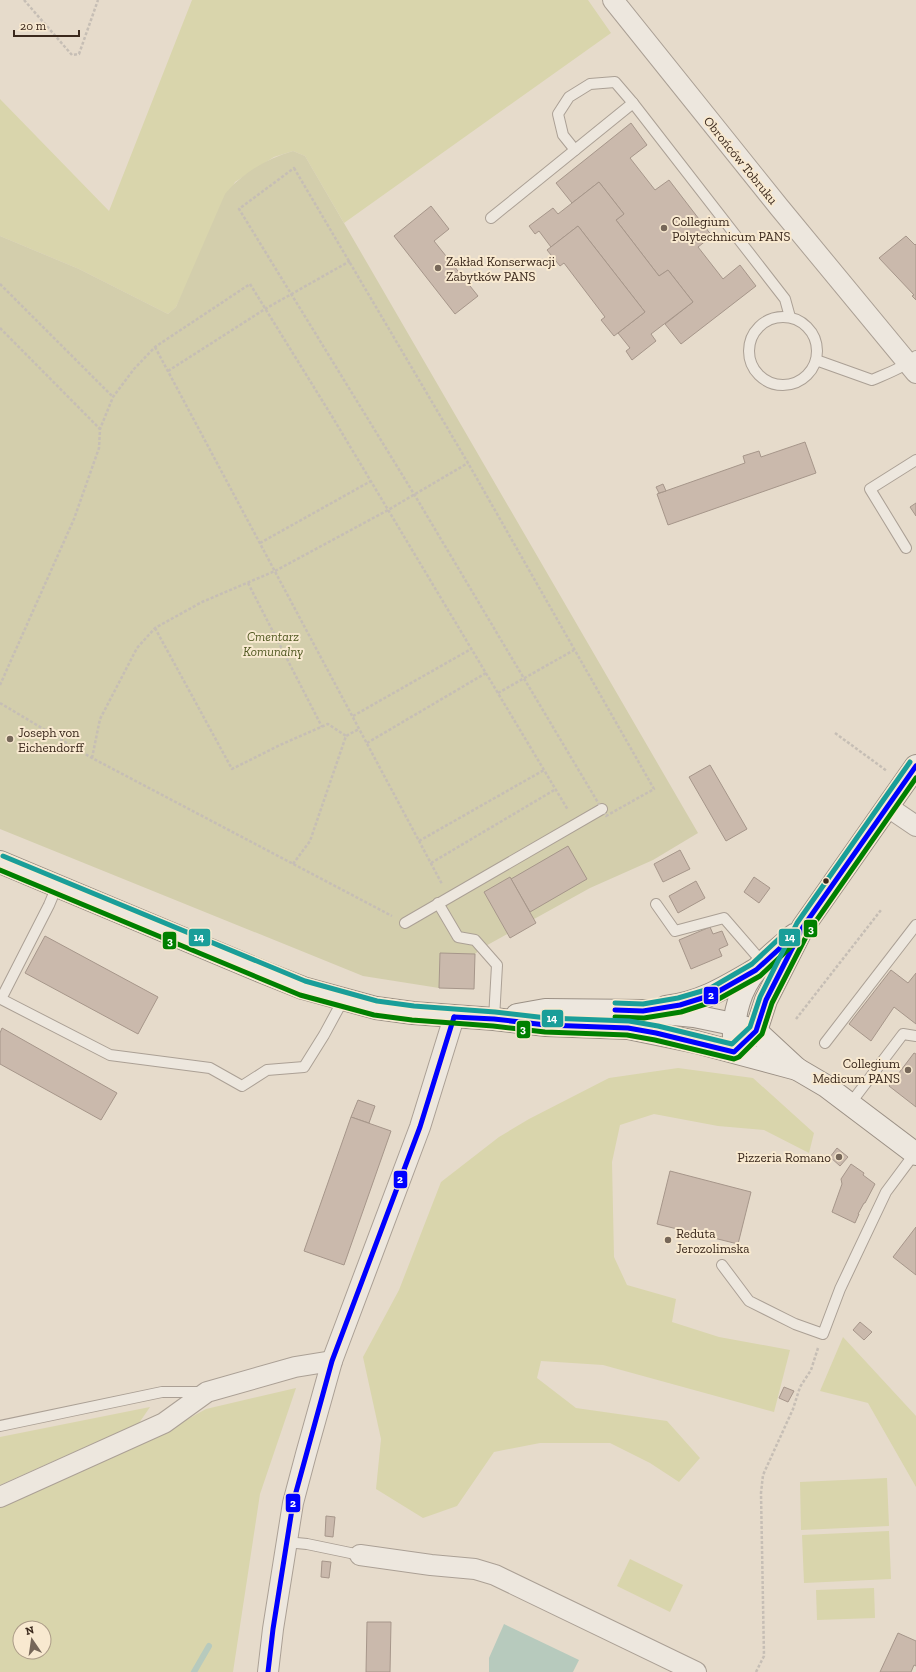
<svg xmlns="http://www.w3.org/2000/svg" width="916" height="1672" viewBox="0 0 916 1672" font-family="'Zilla Slab',serif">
	<rect width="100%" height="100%" fill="#e6dbcb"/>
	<!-- green -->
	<g fill="#d9d5ac" fill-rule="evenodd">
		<path d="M192,0h396l23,33 -267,190 -39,-67 -12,-5 -19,6 -39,25 -59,125 -8,7 -89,-45 -79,-33v-137l109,112z"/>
		<path d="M678,1068l75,10 61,55 -5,20 -45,-23 -46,-4 -64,-12 -34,11 -8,37 2,95 13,28 49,14 -4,23 47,15 71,13 -16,62 -171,-47 -62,-4 -4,17 39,30 91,13 33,37 -21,24 -29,-19 -40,-20h-70l-46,9 -37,54 -34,12 -47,-29 5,-50 -18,-82 36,-67 42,-108 58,-45 30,-18 80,-41z"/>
		<path d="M843,1337l73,79v71l-48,-84 -48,-12z"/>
		<path d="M296,1388l-36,106 -27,178h-233v-165l159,-72 47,-26zM20,1628h24v24h-24z"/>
		<path d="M150,1407l-11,16 -139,62v-48z"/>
		<path d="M887,1478l2,48 -88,4 -1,-48z"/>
		<path d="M889,1531l2,48 -87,4 -2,-48z"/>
		<path d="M630,1559l53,26 -13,27 -53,-26z"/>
		<path d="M874,1588l1,30 -58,2 -1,-30z"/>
	</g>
	<!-- cemetery -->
	<path fill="#d3ceac" d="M293,151l12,5 393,677 -45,27 -63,28 -108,60 -7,6 -35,-1 -1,35 -76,-12 -363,-147v-593l79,33 89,45 8,-7 49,-113c17,-21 43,-36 68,-43z"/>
	<!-- water -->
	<path fill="#b7cabd" d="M504,1624l75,36 -6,12h-84v-14z"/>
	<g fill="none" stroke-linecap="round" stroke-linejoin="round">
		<!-- stream -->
		<path stroke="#b7cabd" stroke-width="6" d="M194,1672l15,-26"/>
	</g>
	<!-- building -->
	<g fill="#cab9ac" stroke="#a6968a">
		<path d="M631,123l16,22 -17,13 25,32 14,-10 43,56 -14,11 25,32 17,-14 16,21 -75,58 -16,-20 28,-22 -25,-32 -9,6 -43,-56 8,-6 -25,-32 -27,21 -16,-20z"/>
		<path d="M599,182l25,32 -8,6 43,56 9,-6 25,32 -42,32 5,7 -24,19 -6,-9 4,-3 -12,-15 27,-21 -67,-86 -27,21 -12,-16 -4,3 -6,-8 24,-18 5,6z"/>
		<path d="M431,206l18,23 -15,12 44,55 -23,18 -61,-78z"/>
		<path d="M578,226l67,86 -31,24 -13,-16 4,-3 -41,-54 -4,3 -13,-16z"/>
		<path d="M906,236l9,9 1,-1v56l-4,-4 2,-1 -35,-37z"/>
		<path d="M805,442l11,31 -148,52 -11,-31 88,-31 -2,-7 16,-5 2,6z"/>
		<path d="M663,484l3,7 -7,2 -3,-6z"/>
		<path d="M916,503v13l-6,-9z"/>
		<path d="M710,765l37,64 -21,12 -37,-64z"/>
		<path d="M568,846l19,33 -57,33 -19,-33z"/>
		<path d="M680,850l10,19 -27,13 -9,-18z"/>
		<path d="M510,877l26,46 -26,15 -26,-46z"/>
		<path d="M754,877l16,11 -11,15 -15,-11z"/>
		<path d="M696,881l9,17 -27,15 -9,-17z"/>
		<path d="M710,927l3,7 9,-3 6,14 -9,4 3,7 -31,13 -12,-29z"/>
		<path d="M45,936l113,61 -20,37 -113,-61z"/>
		<path d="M440,953l35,1 -1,35 -35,-1z"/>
		<path d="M891,970l17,13 8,-10v51l-22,-17 -23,34 -22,-17z"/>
		<path d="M2,1028l115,65 -16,27 -101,-56v-31z"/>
		<path d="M914,1053l2,1v53l-27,-21z"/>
		<path d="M358,1100l17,6 -6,17 -18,-6z"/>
		<path d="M351,1117l40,14 -47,134 -40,-14z"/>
		<path d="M837,1148l11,9 -8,9 -10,-9z"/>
		<path d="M851,1164l13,9 -1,2 12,9 -10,19h-1l-6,11h1l-4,9 -23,-11 10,-28 -1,-5z"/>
		<path d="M670,1171l81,21 -13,52 -81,-20z"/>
		<path d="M916,1227v48l-23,-18z"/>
		<path d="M860,1322l12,10 -8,8 -11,-10z"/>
		<path d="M784,1387l10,4 -6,11 -9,-4z"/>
		<path d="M326,1516l9,1 -2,20 -8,-1z"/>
		<path d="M322,1561l9,1 -2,16 -8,-1z"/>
		<path d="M367,1622h24l-1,50h-24z"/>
		<path d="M898,1633l18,8v25l-2,-1 -3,7h-31z"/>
	</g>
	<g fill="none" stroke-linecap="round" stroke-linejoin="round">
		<defs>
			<g id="lane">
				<path d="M575,150l-12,-15 -5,-21 11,-17 21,-13 25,-2 18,21"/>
				<path d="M491,218l142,-115 152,196 5,18"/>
				<circle cx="783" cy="351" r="34"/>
				<path d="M816,360l56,20c16,-7 31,-12 44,-24"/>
				<path d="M906,548l-36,-59 46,-29"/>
				<path d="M57,886l-8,19 -48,94 109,56 100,13 32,18 25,-16 37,-3 20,-32 19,-35"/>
				<path d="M438,903l20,34 17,3 22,25 -3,54"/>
				<path d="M656,904l19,27 49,-13 39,45"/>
				<path d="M405,923l197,-114"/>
				<path d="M825,1043l91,-118"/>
				<path d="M850,1104l53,-70 13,2"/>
				<path d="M722,1265l27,36 46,23 28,10 17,-45 46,-97 29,-39"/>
				<path d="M0,1426l162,-34h41"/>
				<path d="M286,1542l21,2 53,11"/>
			</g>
			<g id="street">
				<path d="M613,0l166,207 137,166"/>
				<path d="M888,807l28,19"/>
				<path d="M0,1497l164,-74 43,-31 88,-25 37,-6"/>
				<path d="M360,1555l71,10 44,4 20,6 201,97"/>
				<path d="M268,1672l5,-43 20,-126 13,-49 26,-93 88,-234 34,-110"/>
			</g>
			<g id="secondary">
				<path d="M0,862l265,111 38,15 73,20 37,5 81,6 52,6 82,3 68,14 101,27"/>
				<path d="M666,1007c36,-5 58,-19 89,-37"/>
				<path d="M517,1015l28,-5 98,1 51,5 39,8 23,7 41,38 29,17 90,68"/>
				<path d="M734,1039c-1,-24 6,-51 23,-70 10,-12 25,-23 37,-34"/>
				<path d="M745,1042l11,-11 10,-31 37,-73 113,-161"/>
			</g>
		</defs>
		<!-- lane casing -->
		<use href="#lane" stroke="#aba095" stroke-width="12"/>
		<!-- street casing -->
		<use href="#street" stroke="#aba095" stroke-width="22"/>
		<!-- secondary casing -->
		<use href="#secondary" stroke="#9b9085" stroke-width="24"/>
		<!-- path -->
		<g stroke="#c6beb5" stroke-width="2.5" stroke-dasharray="3 2" stroke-linecap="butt">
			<path d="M24,0l48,55 7,-1 19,-54"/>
			<path d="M294,168l174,295 186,326 -48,27 -192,-322 -175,-285z"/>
			<path d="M0,284l113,113"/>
			<path d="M0,328l100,101"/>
			<path d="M155,347l287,537"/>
			<path d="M168,371l97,-62 85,-48"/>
			<path d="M260,543l111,-62"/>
			<path d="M248,583l74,144"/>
			<path d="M155,628l77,141 48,-24 48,-21 18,12"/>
			<path d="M0,685l74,-166 25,-71 1,-19 13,-32 21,-28 21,-22 95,-63 83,134 235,392"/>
			<path d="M498,693l76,-43"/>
			<path d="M0,703l92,55 300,158"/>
			<path d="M353,716l118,-67"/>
			<path d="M835,733l52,38"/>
			<path d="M367,743l119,-70"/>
			<path d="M92,758l8,-39 37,-71 18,-20 47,-26 73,-31 113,-61 80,-47"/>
			<path d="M419,841l125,-71"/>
			<path d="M431,863l125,-74"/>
			<path d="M293,864l17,-23 36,-105 13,-7"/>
			<path d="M796,1019l85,-109"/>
			<path d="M756,1672l8,-16 -3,-163 2,-18 30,-66 7,-22 11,-17 7,-22"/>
		</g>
		<!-- lane -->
		<use href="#lane" stroke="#ede7de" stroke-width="10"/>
		<!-- street -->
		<use href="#street" stroke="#ede7de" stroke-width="20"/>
		<!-- secondary -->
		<use href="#secondary" stroke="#ede7de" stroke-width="22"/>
		<defs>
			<g id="bus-1">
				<path d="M615,1010l28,1 37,-6 32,-10 44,-25 34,-31"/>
				<path d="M454,1017l40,2 52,6 82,3 28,5 78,19 22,-21 10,-31 37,-73 113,-161"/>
				<path d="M268,1672l5,-43 20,-126 39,-142 88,-234 34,-110"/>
			</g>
			<g id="bus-2">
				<path d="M0,870l300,125 74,20 38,5 81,6 52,6 82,3 28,5 79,19 5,-2 23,-23 10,-31 37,-72 107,-153"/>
				<path d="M615,1017l29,1 37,-6 34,-11 45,-25 35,-33"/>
			</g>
			<g id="bus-3">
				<path d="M3,856l302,125 72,20 37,5 81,6 52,6 82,3 29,5 74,18 18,-17 10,-30 37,-74 113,-161"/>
				<path d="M615,1003l28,1 35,-6 31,-9 43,-25 33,-31"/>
			</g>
		</defs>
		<!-- bus-1 casing -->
		<use href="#bus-1" stroke="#f8e9d0" stroke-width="8"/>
		<!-- bus-2 casing -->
		<use href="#bus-2" stroke="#f8e9d0" stroke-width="8"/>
		<!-- bus-3 casing -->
		<use href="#bus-3" stroke="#f8e9d0" stroke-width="8"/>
		<!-- bus-1 -->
		<use href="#bus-1" stroke="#00f" stroke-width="5"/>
		<!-- bus-2 -->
		<use href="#bus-2" stroke="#008000" stroke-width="5"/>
		<!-- bus-3 -->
		<use href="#bus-3" stroke="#1a9e99" stroke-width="5"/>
	</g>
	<!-- markers -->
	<g fill="#766759" stroke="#f8e9d0" stroke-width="1.5">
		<circle cx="664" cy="228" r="4"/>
		<circle cx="438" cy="268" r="4"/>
		<circle cx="10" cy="739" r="4"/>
		<circle cx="908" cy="1070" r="4"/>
		<circle cx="839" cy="1157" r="4"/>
		<circle cx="668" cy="1240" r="4"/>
	</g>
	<circle fill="#3a281c" stroke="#f8e9d0" stroke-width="1.5" cx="826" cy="881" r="3.5"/>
	<g text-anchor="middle" stroke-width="4" stroke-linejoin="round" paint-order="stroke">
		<!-- street labels -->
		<g font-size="13" fill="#3a281c" stroke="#f8e9d0">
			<text transform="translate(741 160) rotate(51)" y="5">Obrońców Tobruku</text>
		</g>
		<!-- poi labels -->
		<g font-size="13" fill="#3a281c" stroke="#f8e9d0" text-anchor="start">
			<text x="672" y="226">Collegium<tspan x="672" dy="15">Polytechnicum PANS</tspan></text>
			<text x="446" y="266">Zakład Konserwacji<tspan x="446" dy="15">Zabytków PANS</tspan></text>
			<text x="18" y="737">Joseph von<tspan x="18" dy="15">Eichendorff</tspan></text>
			<text x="900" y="1068" text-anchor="end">Collegium<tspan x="900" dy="15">Medicum PANS</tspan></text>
			<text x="831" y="1162" text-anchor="end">Pizzeria Romano</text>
			<text x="676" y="1238">Reduta<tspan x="676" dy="15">Jerozolimska</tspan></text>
		</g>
		<!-- park labels -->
		<g font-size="13" font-style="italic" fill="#505821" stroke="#f8e9d0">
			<text x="273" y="641">Cmentarz<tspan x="273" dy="15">Komunalny</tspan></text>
		</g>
	</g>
	<g stroke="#f8e9d0" stroke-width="1.5">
		<rect x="803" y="919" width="15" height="19" rx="4" fill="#008000"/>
		<rect x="778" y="928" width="23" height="19" rx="4" fill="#1a9e99"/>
		<rect x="188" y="928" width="23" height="19" rx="4" fill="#1a9e99"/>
		<rect x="162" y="931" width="15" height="19" rx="4" fill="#008000"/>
		<rect x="703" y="986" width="16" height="19" rx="4" fill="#00f"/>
		<rect x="541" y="1009" width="23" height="19" rx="4" fill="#1a9e99"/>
		<rect x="516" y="1020" width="15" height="19" rx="4" fill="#008000"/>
		<rect x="393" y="1170" width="15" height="19" rx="4" fill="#00f"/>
		<rect x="285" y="1493" width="16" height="20" rx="4" fill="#00f"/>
	</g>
	<g font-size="11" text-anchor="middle" font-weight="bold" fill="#fff">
		<text x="811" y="933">3</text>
		<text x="790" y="941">14</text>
		<text x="199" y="941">14</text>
		<text x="170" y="945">3</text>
		<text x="711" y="999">2</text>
		<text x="552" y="1022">14</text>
		<text x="523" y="1033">3</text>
		<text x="400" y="1183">2</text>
		<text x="293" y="1507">2</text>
	</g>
	<!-- north arrow -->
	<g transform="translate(32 1640) rotate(347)"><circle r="19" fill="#f8e9d0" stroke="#ac9c88"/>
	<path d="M0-3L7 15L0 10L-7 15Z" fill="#766759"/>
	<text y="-6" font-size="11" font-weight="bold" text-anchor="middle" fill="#3a281c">N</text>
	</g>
	<!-- scale -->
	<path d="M14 30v6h65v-6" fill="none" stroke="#3a281c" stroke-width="2"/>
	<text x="20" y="30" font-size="12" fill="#3a281c" stroke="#f8e9d0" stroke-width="3" paint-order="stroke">20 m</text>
</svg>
